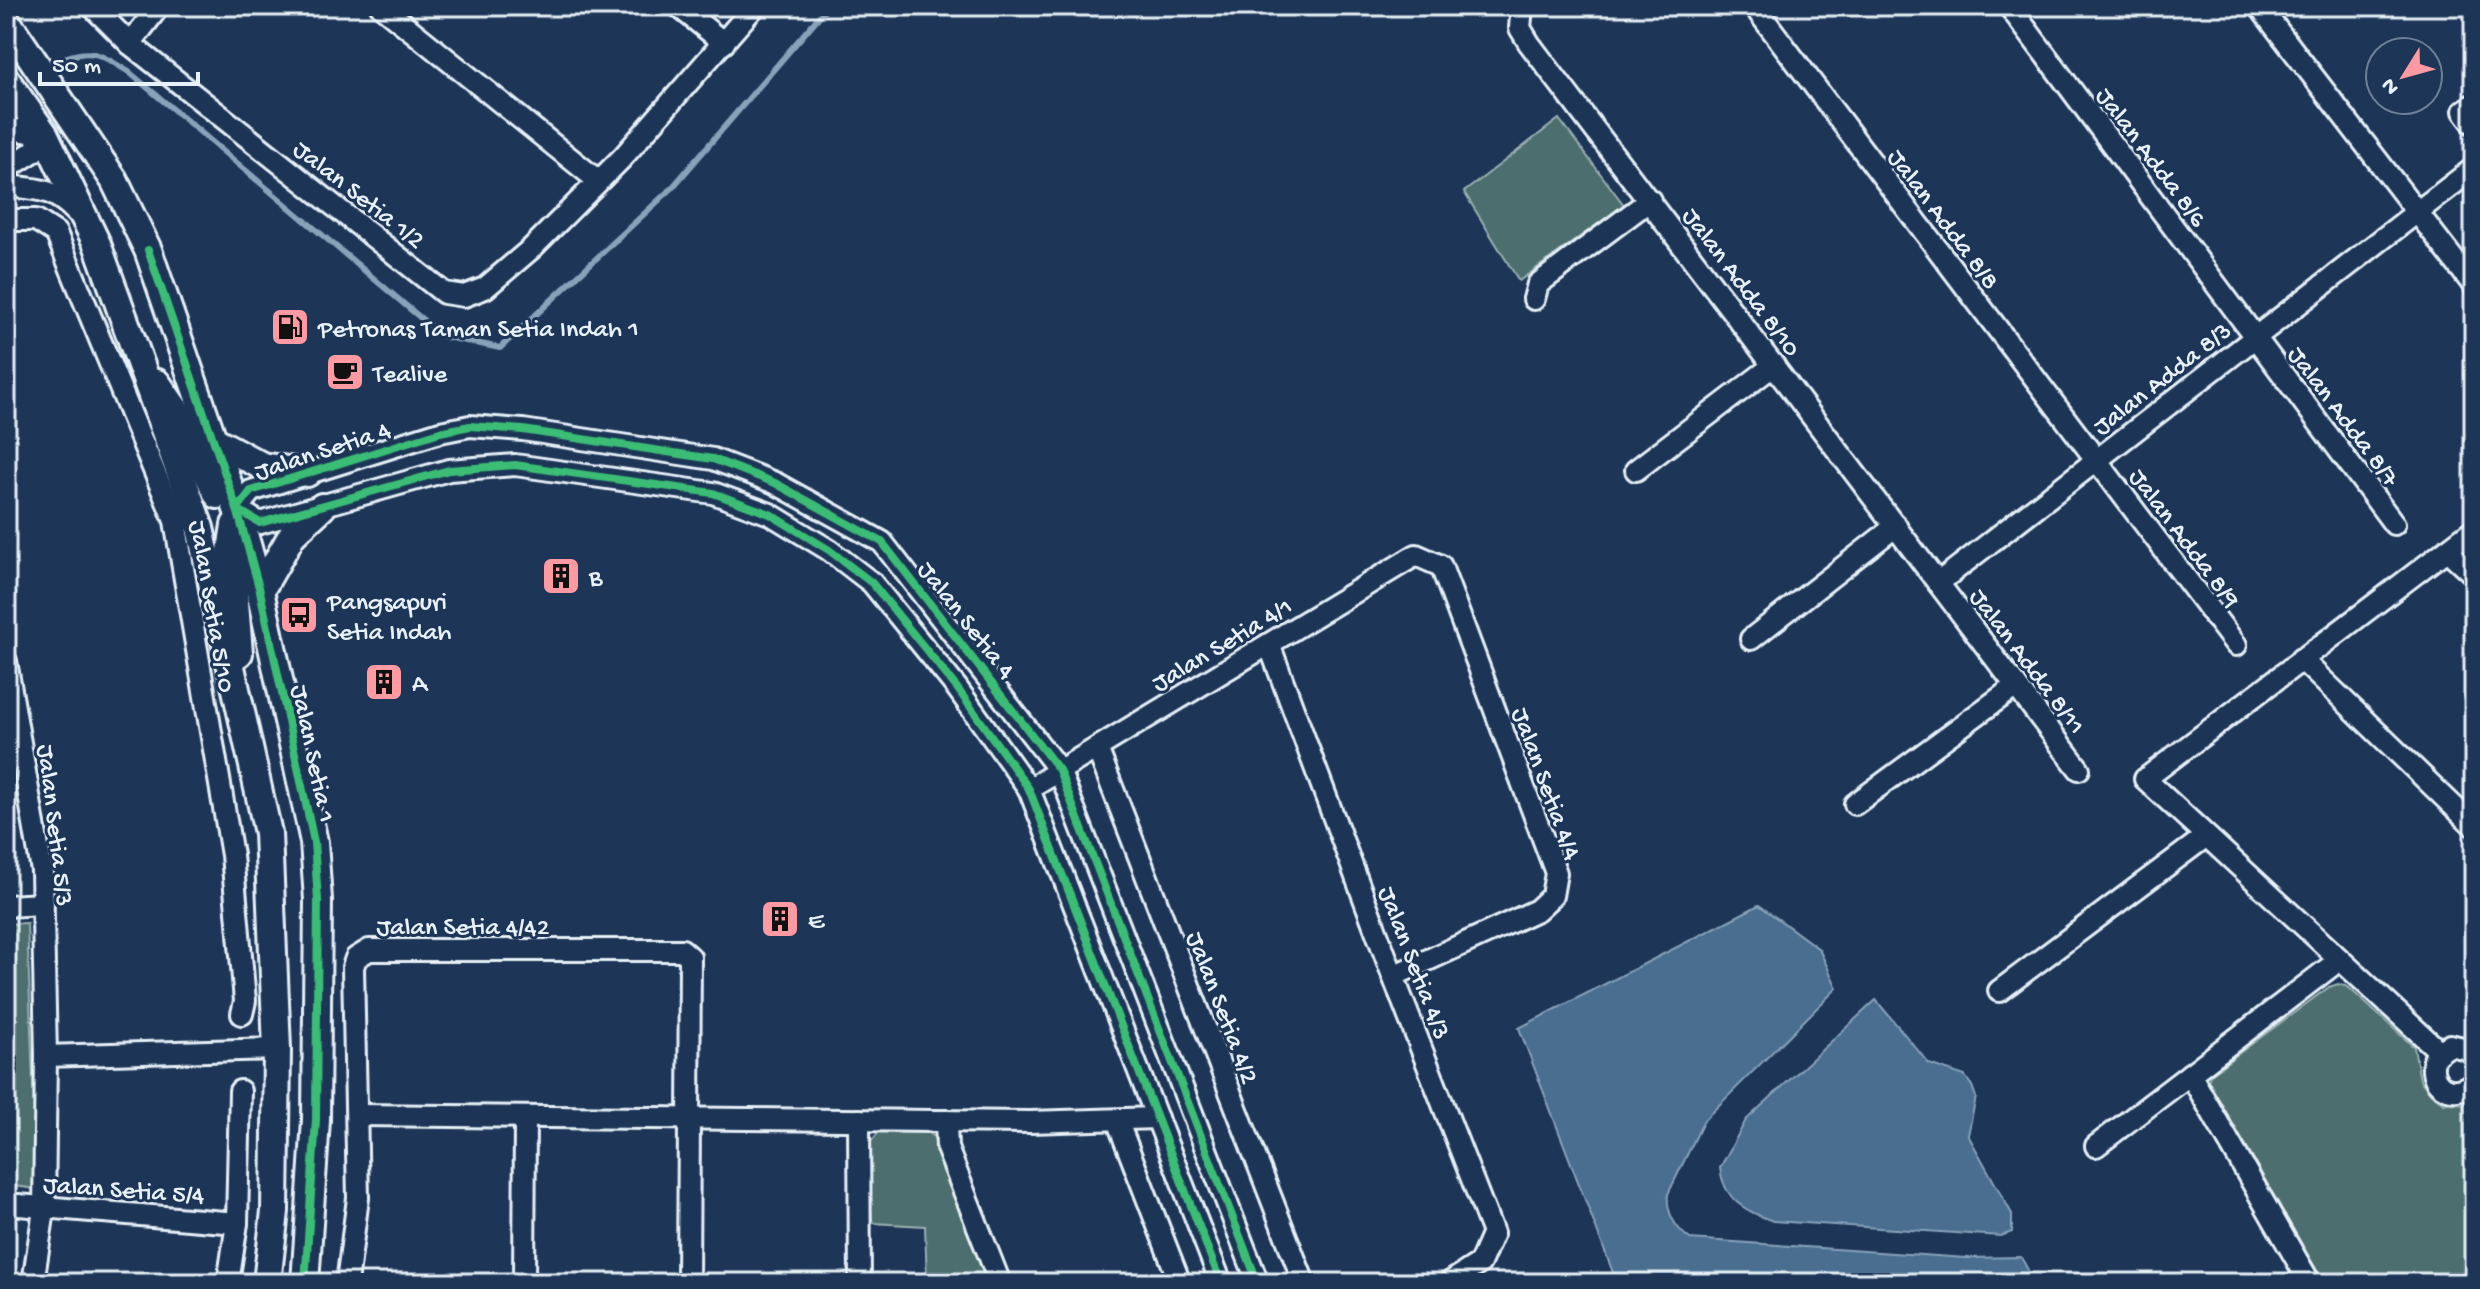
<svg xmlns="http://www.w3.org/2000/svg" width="2480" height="1289" viewBox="0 0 2480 1289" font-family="'Gochi Hand',sans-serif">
	<rect width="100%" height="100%" fill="#1d3557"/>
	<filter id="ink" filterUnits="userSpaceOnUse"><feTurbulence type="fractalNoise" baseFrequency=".0125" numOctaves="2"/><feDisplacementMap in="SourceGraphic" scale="16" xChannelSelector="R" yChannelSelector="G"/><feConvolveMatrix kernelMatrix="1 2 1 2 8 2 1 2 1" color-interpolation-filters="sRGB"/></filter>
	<g filter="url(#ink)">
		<!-- green -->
		<g fill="#4e6e6e" stroke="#9bb0b3" stroke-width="2">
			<path d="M1559,119l65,86 -105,76 -55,-89z"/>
			<path d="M27,923l10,266 -31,-4v-261z"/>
			<path d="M2338,984l10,3 66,60 6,33 11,14 13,9 30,1v179h-150l-116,-203 3,-6 118,-87z"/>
			<path d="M882,1128l45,3 6,5 57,147h-63l-2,-57 -53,-3 -3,-79z"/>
		</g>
		<!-- water -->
		<g fill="#496e90" stroke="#89a2ba" stroke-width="2">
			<path d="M1759,905l60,44 18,39 -133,132 -36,74c-2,18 7,34 22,45l276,19 55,-1 14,26h-418l-98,-255z"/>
			<path d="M1876,1000l53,64 36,12 7,10 4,11 -8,38 44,79v18l-11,4 -228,-15c-28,-10 -49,-21 -53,-53l26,-48z"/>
		</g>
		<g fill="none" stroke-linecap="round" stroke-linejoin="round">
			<!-- stream -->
			<path stroke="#89a2ba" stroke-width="6" d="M64,58c31,-11 38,-2 65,14l313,264 58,12 172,-160 156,-182"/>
			<defs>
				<g id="minor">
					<path d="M92,6l38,38 314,249 20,3 21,-8 47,-40 90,-90 133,-152"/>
					<path d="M381,6l216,174"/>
					<path d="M678,6l46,37"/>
					<path d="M1522,6l-2,22 9,15 550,726"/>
					<path d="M1754,6l482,639"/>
					<path d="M2009,6l385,518"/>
					<path d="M2259,6l215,280"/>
					<path d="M130,44l29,-38"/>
					<path d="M2474,104l-10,7 10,13"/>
					<path d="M6,135l12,-5 27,5 -12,17 -27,17"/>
					<path d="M6,186c33,3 47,2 71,27"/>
					<path d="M6,220h30l20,13 119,288 57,334 13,146 -3,13"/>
					<path d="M1534,299l4,-15 112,-84"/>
					<path d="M1636,470l138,-105"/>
					<path d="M2447,550l27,25"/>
					<path d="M1938,583l536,-415"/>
					<path d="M1751,639l145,-113"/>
					<path d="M1269,644l124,332 100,257 -13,30 -31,20"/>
					<path d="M2301,659l173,167"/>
					<path d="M6,661l36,210 4,185 -2,154 -11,73"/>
					<path d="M1097,748l207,535"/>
					<path d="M1029,789l387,-234 25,11 115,307 -4,23 -15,14 -144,66"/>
					<path d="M1855,804l161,-118"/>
					<path d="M6,906l37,-2"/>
					<path d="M1999,991l206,-154"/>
					<path d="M2439,1051l-294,-272 329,-250"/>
					<path d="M46,1056l231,-7"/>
					<path d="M2474,1056l-7,-7 -17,-4 -14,10c-13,27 17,48 38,26"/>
					<path d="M2190,1074l120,209"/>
					<path d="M357,1115l673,7 127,-4"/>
					<path d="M859,1120l1,163"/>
					<path d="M1117,1120l63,163"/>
					<path d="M946,1121l1,27 53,135"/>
					<path d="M2096,1146l242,-185"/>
					<path d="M6,1204l231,19"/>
					<path d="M228,1283l9,-60 3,-132"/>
					<path d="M347,1283l11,-85 -5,-231 3,-9 13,-8h313l8,7 -2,326"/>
					<path d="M524,1283l1,-164"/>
					<path d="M1221,1283l-192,-494 -72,-101 -85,-105 -43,-33 -59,-36 -57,-21 -198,-28 -66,5 -189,53 -23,-14 14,-18 189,-59 30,-6 53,4 190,29 62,24 107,59 177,228 199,513"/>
				</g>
				<g id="major">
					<path d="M6,20l108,160 34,70 89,259 23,82 54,251 4,58 -2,220 -11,163"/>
					<path d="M6,80l39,55 52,109 103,284 68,305 9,216 -2,162 -8,72"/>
					<path d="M157,383l21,30 40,82"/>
					<path d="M212,439l50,27 45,7"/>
					<path d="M235,525l-4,26 8,102"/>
					<path d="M260,591l32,-56 30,-28"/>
				</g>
			</defs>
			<!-- minor casing -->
			<use href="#minor" stroke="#e8f1f8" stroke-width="26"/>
			<!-- major casing -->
			<use href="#major" stroke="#e8f1f8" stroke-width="32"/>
			<!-- minor -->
			<use href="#minor" stroke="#1d3557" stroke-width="20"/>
			<!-- major -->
			<use href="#major" stroke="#1d3557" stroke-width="26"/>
			<defs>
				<g id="cycleway">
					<path d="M148,250l89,259 23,82 54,251 4,58 -2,220 -11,163"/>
					<path d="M237,509l14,-18 189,-59 30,-6 53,4 190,29 62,24 107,59 177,228 199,513"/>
					<path d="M237,509l23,14 189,-53 66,-5 198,28 57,21 59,36 43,33 85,105 72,101 192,494"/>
				</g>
			</defs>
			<!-- cycleway casing -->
			<use href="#cycleway" stroke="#1d3557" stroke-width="13"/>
			<!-- cycleway -->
			<use href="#cycleway" stroke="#3abd76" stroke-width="8"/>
		</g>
	</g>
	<!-- icons -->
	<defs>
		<symbol id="fuel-square" viewBox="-11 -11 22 22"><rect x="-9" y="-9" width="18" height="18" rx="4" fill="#ff9aa2" stroke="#1d3557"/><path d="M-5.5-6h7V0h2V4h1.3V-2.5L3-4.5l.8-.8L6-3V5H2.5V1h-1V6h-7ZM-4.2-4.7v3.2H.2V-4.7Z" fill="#111"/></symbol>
		<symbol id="cafe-square" viewBox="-11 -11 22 22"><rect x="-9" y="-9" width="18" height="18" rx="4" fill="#ff9aa2" stroke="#1d3557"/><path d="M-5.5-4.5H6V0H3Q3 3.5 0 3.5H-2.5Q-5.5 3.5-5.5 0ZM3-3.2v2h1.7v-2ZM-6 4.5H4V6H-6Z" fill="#111"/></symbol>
		<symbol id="building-square" viewBox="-11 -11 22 22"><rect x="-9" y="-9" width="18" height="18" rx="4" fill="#ff9aa2" stroke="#1d3557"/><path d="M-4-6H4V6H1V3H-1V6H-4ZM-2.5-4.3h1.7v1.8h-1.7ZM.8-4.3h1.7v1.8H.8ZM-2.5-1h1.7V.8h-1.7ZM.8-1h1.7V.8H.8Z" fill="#111"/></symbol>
		<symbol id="bus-square" viewBox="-11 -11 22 22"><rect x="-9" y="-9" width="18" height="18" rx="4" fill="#ff9aa2" stroke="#1d3557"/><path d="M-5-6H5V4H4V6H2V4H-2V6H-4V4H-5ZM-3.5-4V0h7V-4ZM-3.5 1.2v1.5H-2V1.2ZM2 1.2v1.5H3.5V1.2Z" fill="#111"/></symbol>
	</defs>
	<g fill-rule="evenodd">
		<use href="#fuel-square" x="268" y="305" width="44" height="44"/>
		<use href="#cafe-square" x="323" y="350" width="44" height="44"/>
		<use href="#building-square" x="539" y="554" width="44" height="44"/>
		<use href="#bus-square" x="277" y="593" width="44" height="44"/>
		<use href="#building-square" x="362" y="660" width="44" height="44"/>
		<use href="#building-square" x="758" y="897" width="44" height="44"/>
	</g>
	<g text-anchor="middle" stroke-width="6" stroke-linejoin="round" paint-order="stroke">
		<!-- street labels -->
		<g font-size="26" fill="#e8f1f8" stroke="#1d3557">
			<text transform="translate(2153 156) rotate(53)" y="9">Jalan Adda 8/6</text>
			<text transform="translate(360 193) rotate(38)" y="9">Jalan Setia 1/2</text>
			<text transform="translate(1945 218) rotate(53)" y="9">Jalan Adda 8/8</text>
			<text transform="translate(1743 281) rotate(53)" y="9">Jalan Adda 8/10</text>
			<text transform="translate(2161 377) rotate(-38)" y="9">Jalan Adda 8/3</text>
			<text transform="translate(2345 415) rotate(53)" y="9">Jalan Adda 8/7</text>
			<text transform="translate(322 449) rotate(-18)" y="9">Jalan Setia 4</text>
			<text transform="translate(2186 537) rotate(53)" y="9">Jalan Adda 8/9</text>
			<text transform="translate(214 606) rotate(80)" y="9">Jalan Setia 5/10</text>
			<text transform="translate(968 619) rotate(52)" y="9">Jalan Setia 4</text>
			<text transform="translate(1221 643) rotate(-31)" y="9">Jalan Setia 4/1</text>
			<text transform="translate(2029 660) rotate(53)" y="9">Jalan Adda 8/11</text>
			<text transform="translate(315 753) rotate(78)" y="9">Jalan Setia 1</text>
			<text transform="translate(1548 783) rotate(70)" y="9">Jalan Setia 4/4</text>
			<text transform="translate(57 825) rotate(83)" y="9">Jalan Setia 5/3</text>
			<text x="463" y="934">Jalan Setia 4/42</text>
			<text transform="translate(1416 962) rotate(69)" y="9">Jalan Setia 4/3</text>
			<text transform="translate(1224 1007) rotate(69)" y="9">Jalan Setia 4/2</text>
			<text transform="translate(124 1188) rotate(4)" y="9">Jalan Setia 5/4</text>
		</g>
		<!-- poi labels -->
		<g font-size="26" fill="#e8f1f8" stroke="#1d3557" text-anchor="start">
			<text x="318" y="336">Petronas Taman Setia Indah 1</text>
			<text x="373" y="381">Tealive</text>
			<text x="589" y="585">B</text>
			<text x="327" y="609">Pangsapuri<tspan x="327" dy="30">Setia Indah</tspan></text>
			<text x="412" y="691">A</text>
			<text x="808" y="928">E</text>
		</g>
	</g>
	<!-- margin -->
	<rect width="2480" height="1289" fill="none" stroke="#1d3557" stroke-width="32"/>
	<rect x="16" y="16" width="2448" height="1257" fill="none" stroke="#e8f1f8" stroke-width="3" filter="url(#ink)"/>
	<!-- north arrow -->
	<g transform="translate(2404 76) rotate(233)"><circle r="38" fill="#1d3557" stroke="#6e8097" stroke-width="2"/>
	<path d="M0-6L14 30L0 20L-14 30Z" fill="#ff9aa2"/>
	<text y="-12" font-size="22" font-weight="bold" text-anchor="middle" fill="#e8f1f8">N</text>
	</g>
	<!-- scale -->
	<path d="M40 72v12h158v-12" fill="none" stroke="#e8f1f8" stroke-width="4"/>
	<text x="52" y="72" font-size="24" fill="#e8f1f8" stroke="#1d3557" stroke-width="6" paint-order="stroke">50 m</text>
</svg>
